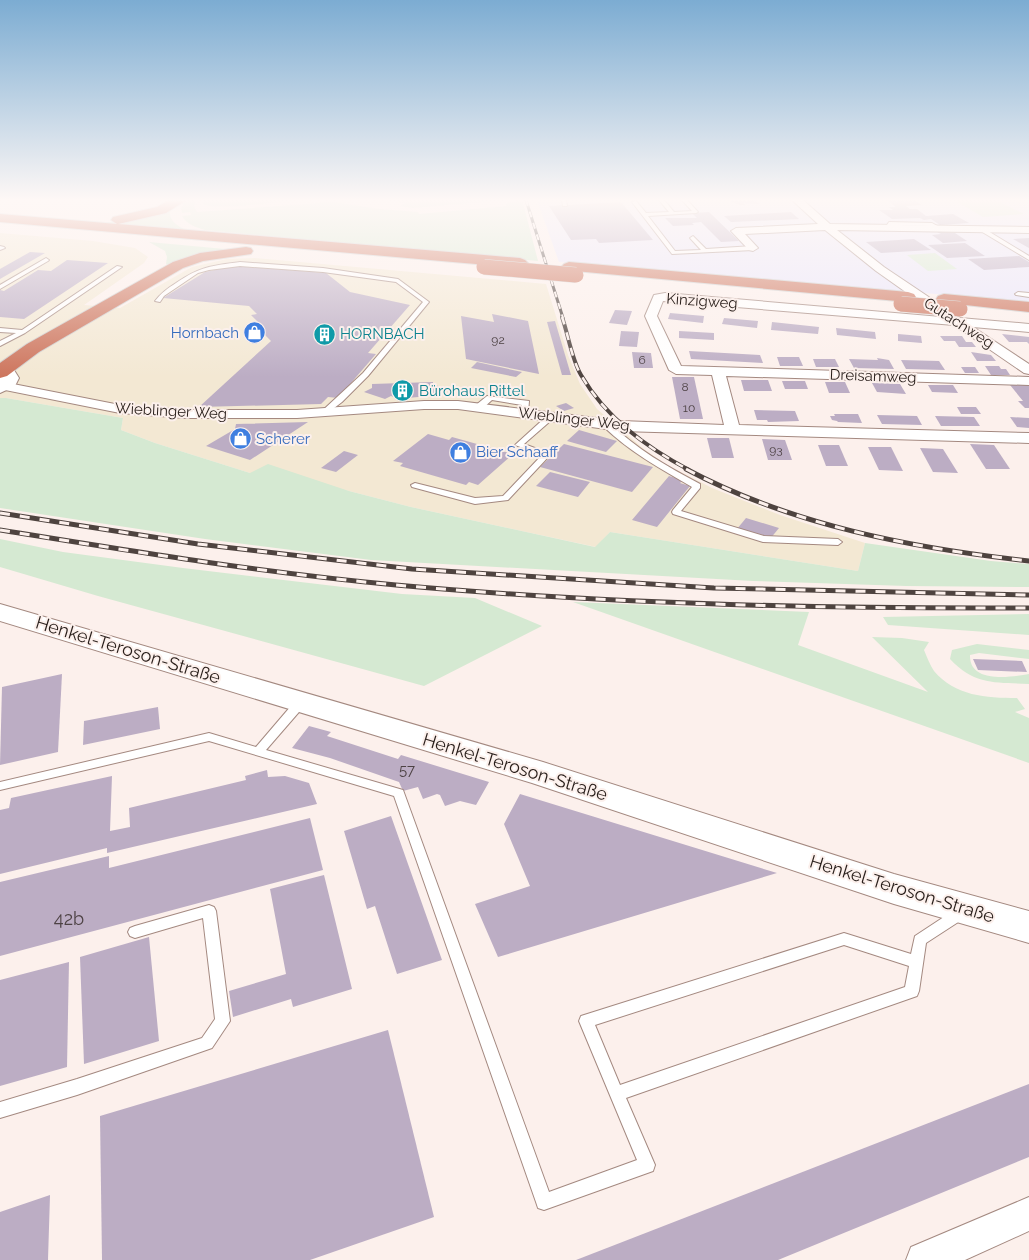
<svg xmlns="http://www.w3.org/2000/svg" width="1029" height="1260" viewBox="0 0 1029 1260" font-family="Raleway,sans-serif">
	<rect width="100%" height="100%" fill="#fcf0ec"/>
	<!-- commercial -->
	<path fill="#f3e8d3" d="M0,233l93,8 42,7 13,9 -4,6 -60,42 36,3 72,-41 35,-8 28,-1 291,26 22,71 12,29 17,25 48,41 22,15 45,23 68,27 85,28 -7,28 -248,-39 -14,15 -185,-40 -62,-16 -99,-18 -95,-30 -34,-13 2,-12 -117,-20h-6z"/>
	<!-- education -->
	<path fill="#e9e6fc" d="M537,200h492v102l-470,-40z"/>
	<!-- green -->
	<g fill="#d5e9d2">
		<path d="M185,200h11l-2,6 3,6 136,-10 47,7 38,3 1,2 88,-8 -2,-2 12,-3 6,2 15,58 -333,-31c-9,-3 -18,-5 -23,-14l9,-1 -1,-3 -8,1 -1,-4z"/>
		<path d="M204,200h90c-17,2 -79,11 -91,4z"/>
		<path d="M387,200h117l-91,8 -13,-2 5,-3z"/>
		<path d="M954,200h42l28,14 -41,3z"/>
		<path d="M171,207c-4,13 5,18 15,23l-83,-7 16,-2z"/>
		<path d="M149,242l87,8 -66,15 -4,-1 1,-7 -2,-6z"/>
		<path d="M935,253l22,16 -29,2 -21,-16z"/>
		<path d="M0,398h6l117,20 -2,12 34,13 95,30 18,-9 81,27 62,16 184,40 15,-15 248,39 7,-28 126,18 38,3v23l-123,-1 -153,-5 -382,-21 -166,-21 -205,-31z"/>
		<path d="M0,539l63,13 120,16 219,26 73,4 67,28 -118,60 -326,-90 -98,-29z"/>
		<path d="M573,602l236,10 -11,33 130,47 -56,-55 30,1 27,4 -5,8c3,7 6,15 10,21 21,25 52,27 83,27l8,11 -10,3 14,6v45z"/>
		<path d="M1029,614v21l-141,-10 -5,-8z"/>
		<path d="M977,644l52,6v9l-50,-6 -9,2c-1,29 42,22 59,19v10c-33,-2 -54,2 -79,-25l2,-9z"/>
	</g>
	<!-- building -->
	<g fill="#bcadc4">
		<path d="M755,200l4,4 -16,-1 2,2h-5l-11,-4z"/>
		<path d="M886,200h28l8,5 -16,1 4,3h7l9,7 27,-2 16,9 -29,2 -9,-6 -7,1 -4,-2 -28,1 -13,-9h14l-4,-3h7z"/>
		<path d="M621,202l32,38 -54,3 -3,-4 -25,1 -22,-34z"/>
		<path d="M709,212l30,29 -18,1 -20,-20 -9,1 2,2 -21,1 -8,-8h32l-5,-5z"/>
		<path d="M791,212l8,7 -68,3 -7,-6z"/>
		<path d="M937,232l18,1 12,8 -24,2 -11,-8 9,-1z"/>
		<path d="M1029,238v10l-16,-9z"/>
		<path d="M914,239l17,11 -50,3 -15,-11z"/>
		<path d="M965,243l20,13 -38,2 -19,-13z"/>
		<path d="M30,252l15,1 -45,26v-10z"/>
		<path d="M1019,256l10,6v5l-45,3 -16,-11z"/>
		<path d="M67,260l41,3 -84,56 -24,-2v-27l4,1 34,-21 13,1z"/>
		<path d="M234,266l92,7 24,19 60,13 -42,48 8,1 -38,44 -10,-1 -7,7 -122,3 72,-66 -18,-18 5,-1 -7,-7 6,-1 -8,-8 -86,-8 42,-26z"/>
		<path d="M615,310l17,1 -5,14 -18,-2z"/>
		<path d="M670,313l34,3 -1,7 -35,-4z"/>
		<path d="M492,314l36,7 11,53 -73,-15 -5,-43 33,6z"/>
		<path d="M724,318l34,3 -1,7 -35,-4z"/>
		<path d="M555,321l16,54h-9l-15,-53z"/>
		<path d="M772,322l47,5 -1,7 -47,-4z"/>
		<path d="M836,328l39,4 1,7 -39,-4z"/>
		<path d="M621,331l18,1 -2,15 -18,-1z"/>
		<path d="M679,331l35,2v7l-35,-2z"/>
		<path d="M898,334l23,2 1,7 -24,-2z"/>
		<path d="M1002,334l27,3v7l-2,-2h-18z"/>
		<path d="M940,336h22l4,6h6l4,5h-17l-4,-6h-11z"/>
		<path d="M689,351l71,4 3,8 -72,-4z"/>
		<path d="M632,352l19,1 2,15h-19z"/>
		<path d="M971,352l20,3 5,6h-19z"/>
		<path d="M777,357h22l4,9h-23z"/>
		<path d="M877,358l12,2 5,9 -40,-1 -5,-9 29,1z"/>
		<path d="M813,359h22l4,8h-23z"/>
		<path d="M901,360l38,1 6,9 -39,-1z"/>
		<path d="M477,362l45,10 -6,5 -45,-9z"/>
		<path d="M985,366h14l2,3h5l4,6h-19z"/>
		<path d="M961,367h14l4,6h-14z"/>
		<path d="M672,377h22l9,42h-23z"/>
		<path d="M741,380h27l4,11h-28z"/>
		<path d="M782,381h23l3,8h-23z"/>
		<path d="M433,382v2l10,4 -3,2 1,5 -34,3 -6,-2 -5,2 -5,-2 -6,3 -21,-7 8,-4v-4z"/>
		<path d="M825,382h20l5,11h-21z"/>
		<path d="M872,383l28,1 6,10 -29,-2z"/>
		<path d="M928,385h25l5,8 -26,-1z"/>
		<path d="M1010,385h19v23h-4l-7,-7h5z"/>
		<path d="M566,403l8,5 -10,3 -8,-5z"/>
		<path d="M957,407h19l5,7h-20z"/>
		<path d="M754,410l41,1 4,10 -31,1 -1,-2h-10z"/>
		<path d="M834,414h24l4,9 -24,-1 -1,-1 -5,-1 -2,-4h5z"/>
		<path d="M877,415l40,1 5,9 -40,-1z"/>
		<path d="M935,416l39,1 6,9h-39z"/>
		<path d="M1010,417l19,1v10l-12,-1z"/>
		<path d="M308,422l-58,38 -44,-14 29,-17 1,-5z"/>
		<path d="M579,430l38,11 -11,11 -39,-11z"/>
		<path d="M428,434l21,6 3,-3 61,17 -35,31 -9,-3 -3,3 -66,-19 3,-3 -10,-2z"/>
		<path d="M707,438h22l5,20h-22z"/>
		<path d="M762,439l23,1 7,20h-24z"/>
		<path d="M564,444l89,23 -21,25 -92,-25z"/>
		<path d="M970,444l24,1 16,24h-24z"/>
		<path d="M818,445h21l9,21h-22z"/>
		<path d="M868,447h23l12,24 -24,-1z"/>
		<path d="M920,448l23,1 15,24 -25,-1z"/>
		<path d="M344,451l14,4 -22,17 -15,-4z"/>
		<path d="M550,472l40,10 -12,15 -42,-11z"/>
		<path d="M669,476l14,4 -3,3 10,3 -33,41 -25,-7z"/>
		<path d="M746,518l33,10 -9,11 -33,-10z"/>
		<path d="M973,659l49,2 5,11 -49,-2z"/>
		<path d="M62,674l-4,78 -58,13 2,-78z"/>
		<path d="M158,707l2,22 -77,16 1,-24z"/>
		<path d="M309,726l22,6 -4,4 71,23 3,-4 88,27 -13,23 -16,-4 -15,5 -5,-11 -3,-1 -14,5 -5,-12 -15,4 -4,-9 -69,-24 -38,-10z"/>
		<path d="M267,770l1,7 17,-1 24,7 8,21 -210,49v-5l-107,26v-64l9,-2 2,-10 101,-22 -2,55 20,-4 -1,-19 117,-28 -1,-4z"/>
		<path d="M520,794l257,79 -279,84 -23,-53 55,-18 -26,-62z"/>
		<path d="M391,816l51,144 -45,14 -22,-68 -8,3 -23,-78z"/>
		<path d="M310,818l13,52 -323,86v-74l109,-26v12z"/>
		<path d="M324,875l28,114 -59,18 -2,-8 -58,18 -4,-26 57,-17 -16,-85z"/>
		<path d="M149,937l10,104 -75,23 -4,-107z"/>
		<path d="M69,962l-2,105 -67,19v-106z"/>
		<path d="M388,1030l46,187 -124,43h-208l-2,-144z"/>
		<path d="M1029,1084v73l-251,103h-202z"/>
		<path d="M50,1195l-2,65h-48v-48z"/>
	</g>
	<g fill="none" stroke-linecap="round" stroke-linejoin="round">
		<defs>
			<g id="lane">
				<path d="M562,200h4l1,6h-4z"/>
				<path d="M659,200h5l10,12 18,-1 -10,-11h5l11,12 -2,1 -48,3 27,35 26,-1 -11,-12 3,-2 13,13 47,-3 3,2 -3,2 -81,4 -40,-52 4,-1 10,12 23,-1z"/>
				<path d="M889,222l43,1 9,5 -3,2 -7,-4 -44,-1z"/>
				<path d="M979,228h4l46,28v4l-50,-30z"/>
				<path d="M0,246l4,1 1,1 -5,2z"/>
				<path d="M46,258l3,2 -1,1 -48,28v-4z"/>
				<path d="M240,262l83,6 75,11 31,23 -61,74 -26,26 -17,13h-3v-4l41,-38 60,-71 -27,-20 -73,-10 -83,-6 -31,4 -11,3 -34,23 -4,6 -5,-1c6,-8 13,-13 21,-18 25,-17 35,-17 64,-21z"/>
				<path d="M117,266l5,1 -97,66 -25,13v-5l16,-8 -16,-1v-4l22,2z"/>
				<path d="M1018,292l11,1v4l-13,-2 -1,-1z"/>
				<path d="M487,396l42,5 -1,12 -4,2 -4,-2 2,-8 -30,-5 -10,9h-6v-4z"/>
				<path d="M548,415h3l4,2 -31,27 27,10 -43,46 -33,4 -63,-17 -1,-2 4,-2 60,15 28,-2 39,-41 -27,-10z"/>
				<path d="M604,423h6c26,26 58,44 90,61v4l-19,23 83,25 74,3 4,3 -4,3 -75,-3 -90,-28 -1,-2 1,-2 19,-23c-31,-18 -62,-35 -88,-60z"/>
				<path d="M301,698l4,1 1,3 -1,3 -39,45 137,40 146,402 88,-32 -58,-139 2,-5 263,-83 67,21 4,-18 41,-27 5,-2 5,2 2,4 -2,4 -40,26 -7,48 -2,5 -291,102 29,67 -2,6 -109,39 -6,-2 -2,-6 -142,-406 -185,-55 -209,49v-8l209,-49 47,14 41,-48zM844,945l65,21 -4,21 -285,98 -25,-60z"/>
				<path d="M209,905l5,2 2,4 14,110 -18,27 -135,47 -77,23v-16l77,-23 125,-41 13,-19 -12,-101 -68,20 -5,-2 -2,-4 2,-4 5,-2z"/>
			</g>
			<g id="street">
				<path d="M792,200h11l27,24 199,3v6l-192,-3 47,37 76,51 69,6v8l-56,-5 56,37v10l-5,-1 -70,-48 -291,-24 -6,15 24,50 348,11v8l-303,-9 13,49 290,8v10l-408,-12 -163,-22h-34l-127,9h-112l-65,-5 -120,-24v-6l3,-1 117,23 65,5h112l127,-9h34l163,20 103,4 -12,-50 -36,-1 -7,-4 -24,-54 9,-21 11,-2 276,24 -65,-46 -51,-41 -80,4 13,14 -5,3 -4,-1 -18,-19 5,-3 82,-4z"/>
				<path d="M1029,1197v34l-64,29h-59l5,-13z"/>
			</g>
			<g id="secondary">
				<path d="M0,366l14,4 5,8 -4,8 -15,7z"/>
				<path d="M0,604l543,158 351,112 135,37v32l-135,-39 -362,-121 -532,-162z"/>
			</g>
			<g id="highway">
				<path d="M169,200l16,1 -19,12 -48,11 402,34 5,2 3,3 -3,3 -5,2 -520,-46v-8l117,10 -6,-4 2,-3 44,-10z"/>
				<path d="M246,247l5,1 2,3 -2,3 -48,7 -20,7 -144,84 -32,24 -7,2v-15l27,-19 146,-82 27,-9z"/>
				<path d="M569,262l339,30 6,2 2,3 -2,3 -6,2 -344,-32 -3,-3 3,-3z"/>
				<path d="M944,294l85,8v10l-91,-10 -2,-3 2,-3z"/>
			</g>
		</defs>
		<!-- lane casing -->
		<use href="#lane" stroke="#a48980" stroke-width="2"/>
		<!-- street casing -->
		<use href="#street" stroke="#a48980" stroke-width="2"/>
		<!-- secondary casing -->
		<use href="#secondary" stroke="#a48980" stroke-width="2"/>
		<!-- highway casing -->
		<use href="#highway" stroke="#d0cecd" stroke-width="2"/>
		<!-- lane -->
		<use href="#lane" fill="#fff" fill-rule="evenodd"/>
		<!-- street -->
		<use href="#street" fill="#fff" fill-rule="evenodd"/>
		<!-- secondary -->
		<use href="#secondary" fill="#fff" fill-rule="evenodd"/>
		<!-- highway -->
		<use href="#highway" fill="#cd755d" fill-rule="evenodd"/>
		<defs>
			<path id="rail-far2" d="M526,200l37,118"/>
			<path id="rail-far1" d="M562,317c6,17 10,43 19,58 25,43 65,72 108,95"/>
			<g id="rail">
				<path d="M686,469c105,56 225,79 343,92"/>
				<path d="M0,513l198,31 214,25 302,19 315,7"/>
				<path d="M0,530c131,21 264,43 396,55 210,19 422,24 633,23"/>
			</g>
		</defs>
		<!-- rail-far2 casing -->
		<use href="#rail-far2" stroke="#4e433f" stroke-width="3"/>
		<!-- rail-far1 casing -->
		<use href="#rail-far1" stroke="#4e433f" stroke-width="4"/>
		<!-- rail casing -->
		<use href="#rail" stroke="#4e433f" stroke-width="5"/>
		<!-- rail-far2 -->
		<use href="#rail-far2" stroke="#fcf0ec" stroke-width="2" stroke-dasharray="6" stroke-linecap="butt"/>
		<!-- rail-far1 -->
		<use href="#rail-far1" stroke="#fcf0ec" stroke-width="2.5" stroke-dasharray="8" stroke-linecap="butt"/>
		<!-- rail -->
		<use href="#rail" stroke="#fcf0ec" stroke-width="3" stroke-dasharray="10" stroke-linecap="butt"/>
		<defs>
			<g id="highway-bridge">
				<path d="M484,267l92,8"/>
				<path d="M901,304l59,5"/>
			</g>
		</defs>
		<!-- highway-bridge casing -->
		<use href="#highway-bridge" stroke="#d0cecd" stroke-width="16" stroke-linecap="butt"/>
		<!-- highway-bridge -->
		<use href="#highway-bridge" stroke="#cd755d" stroke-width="15"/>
	</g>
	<!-- sky -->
	<linearGradient id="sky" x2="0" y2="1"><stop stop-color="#7cacd2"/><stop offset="0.53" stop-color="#fef8f6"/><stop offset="1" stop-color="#fef8f6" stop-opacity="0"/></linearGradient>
	<rect width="1029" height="377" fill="url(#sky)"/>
	<!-- icons -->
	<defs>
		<symbol id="shop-disc" viewBox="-11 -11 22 22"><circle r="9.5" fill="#3f7fe0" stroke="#fcf0ec"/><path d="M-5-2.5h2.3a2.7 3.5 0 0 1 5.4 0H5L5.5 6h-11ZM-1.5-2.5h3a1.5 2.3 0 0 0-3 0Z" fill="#fff"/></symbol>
		<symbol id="building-disc" viewBox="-11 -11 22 22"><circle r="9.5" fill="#0f9aa8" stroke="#fcf0ec"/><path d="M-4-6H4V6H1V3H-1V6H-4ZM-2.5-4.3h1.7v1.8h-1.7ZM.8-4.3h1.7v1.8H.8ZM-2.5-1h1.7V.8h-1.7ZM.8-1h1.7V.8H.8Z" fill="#fff"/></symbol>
	</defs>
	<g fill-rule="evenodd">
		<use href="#shop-disc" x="242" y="320" width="25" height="25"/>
		<use href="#building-disc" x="312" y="322" width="25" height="25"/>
		<use href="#building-disc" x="390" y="378" width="25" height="25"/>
		<use href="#shop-disc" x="228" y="426" width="25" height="25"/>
		<use href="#shop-disc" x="448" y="440" width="25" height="25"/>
	</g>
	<g text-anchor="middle" stroke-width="4" stroke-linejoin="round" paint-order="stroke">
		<!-- far-number labels -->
		<g font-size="12" fill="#4d4244">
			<text x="498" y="344">92</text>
			<text x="642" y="364">6</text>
			<text x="685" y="391">8</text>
			<text x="689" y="412">10</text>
			<text x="776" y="454">93</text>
		</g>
		<!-- far-street labels -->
		<g font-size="15" fill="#281e1a" stroke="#fcf0ec">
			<text transform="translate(702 301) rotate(4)" y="5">Kinzigweg</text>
			<text transform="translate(959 323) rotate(33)" y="5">Gutachweg</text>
			<text transform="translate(873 376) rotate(2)" y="5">Dreisamweg</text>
			<text transform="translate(171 411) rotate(3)" y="5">Wieblinger Weg</text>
			<text transform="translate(574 419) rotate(7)" y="5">Wieblinger Weg</text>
		</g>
		<!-- far-shop labels -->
		<g font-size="15" fill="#366cbe" stroke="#fcf0ec" text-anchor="start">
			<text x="239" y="338" text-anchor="end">Hornbach</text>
			<text x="256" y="444">Scherer</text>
			<text x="476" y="457">Bier Schaaff</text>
		</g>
		<!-- far-culture labels -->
		<g font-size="15" fill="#0d838f" stroke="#fcf0ec" text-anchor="start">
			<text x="340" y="339">HORNBACH</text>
			<text x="419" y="396">Bürohaus Rittel</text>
		</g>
		<!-- number labels -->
		<g font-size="15" fill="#4d4244">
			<text x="407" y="775">57</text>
		</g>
		<!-- street labels -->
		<g font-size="18" fill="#281e1a" stroke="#fcf0ec">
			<text transform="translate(128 650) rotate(17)" y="6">Henkel-Teroson-Straße</text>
			<text transform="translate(515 767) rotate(17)" y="6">Henkel-Teroson-Straße</text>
			<text transform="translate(902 889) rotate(17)" y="6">Henkel-Teroson-Straße</text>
		</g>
		<!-- near-number labels -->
		<g font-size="18" fill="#4d4244">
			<text x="69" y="925">42b</text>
		</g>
	</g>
</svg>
